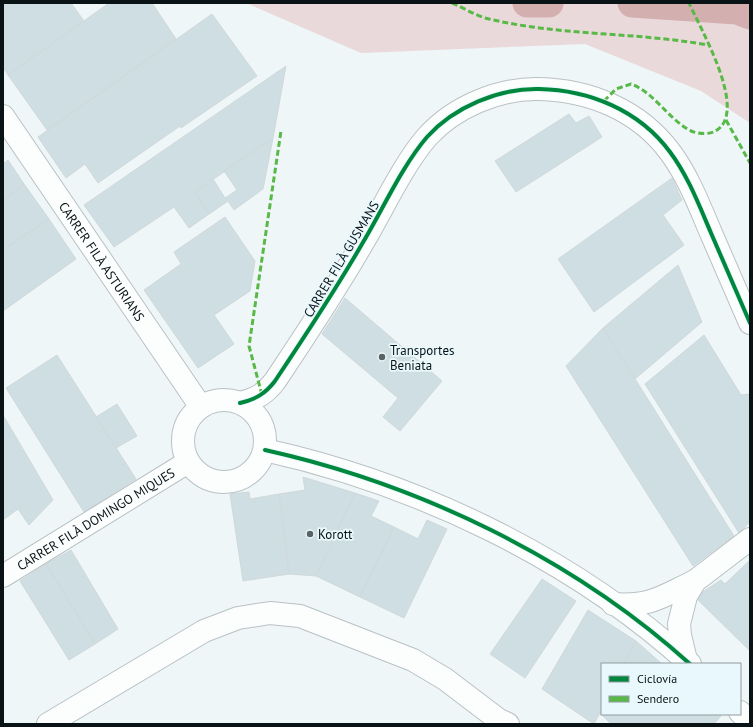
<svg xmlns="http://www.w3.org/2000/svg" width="753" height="727" viewBox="0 0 753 727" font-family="'PT Sans',sans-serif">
	<rect width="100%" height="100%" fill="#eef6f8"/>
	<!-- green -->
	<path fill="#ead9da" d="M246,3h504v120l-49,-32 -116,-47 -224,9z"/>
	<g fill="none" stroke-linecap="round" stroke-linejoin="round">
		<!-- river -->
		<g stroke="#d3afaf" stroke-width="29">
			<path d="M527,3h22"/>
			<path d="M632,3l105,7 13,5"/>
		</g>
	</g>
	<!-- building -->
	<g fill="#cfdee2" stroke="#d0d8db">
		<path d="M3,3h68l13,18 -76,54 -5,-8z"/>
		<path d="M109,3h43l24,36 -129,91 -39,-55z"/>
		<path d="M212,14l45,62 -76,52 -1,-2 -82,57 -13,-19 -19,14 -28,-41z"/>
		<path d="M286,66l-13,72 -78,54 14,22 -20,14 -15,-21 -60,40 -30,-42z"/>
		<path d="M569,114l7,9 13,-7 13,21 -86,55 -21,-31z"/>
		<path d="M273,138l-10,51 -29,21 -6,-9 -19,13 -14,-22 18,-13 12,19 12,-8 -13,-19z"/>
		<path d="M8,160l16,24 -21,17v-37z"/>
		<path d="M672,178l10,22 -19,15 21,30 -90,67 -36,-53z"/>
		<path d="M24,184l25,35 -46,31v-49z"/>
		<path d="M225,217l30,44 -5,30 -36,24 20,29 -36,24 -54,-78 37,-26 -7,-12z"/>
		<path d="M49,219l27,40 -73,52v-61z"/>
		<path d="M678,265l24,57 -67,57 -32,-51z"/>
		<path d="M345,298l97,83 -42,50 -17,-14 15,-19 -76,-64z"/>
		<path d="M603,328l131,208 -41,30 -127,-200z"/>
		<path d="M704,335l37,60 9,-1v128l-11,11 -94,-149z"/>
		<path d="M57,355l79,124 -52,33 -78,-124z"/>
		<path d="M117,404l20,32 -21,12 -20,-31z"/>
		<path d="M3,415l50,85 -24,25 -11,-16 -15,11z"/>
		<path d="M303,477l52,16 -39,83 -27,-2 -10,-80 26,-4z"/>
		<path d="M249,492l1,7 29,-5 10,80 -46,7 -13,-87z"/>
		<path d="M355,493l24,8 -8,15 23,11 -34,70 -44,-21z"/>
		<path d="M427,520l20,9 -43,89 -44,-21 34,-70 24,12z"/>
		<path d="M71,550l47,79 -23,15 -49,-80z"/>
		<path d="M750,560v91l-52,-51 3,-7 20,-13 4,4z"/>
		<path d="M46,564l49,80 -26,16 -49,-79z"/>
		<path d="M542,579l34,22 -51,77 -35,-24z"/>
		<path d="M588,610l48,31 -12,23h-22v45l-8,15 -52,-35z"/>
		<path d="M636,641l26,23h-38z"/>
		<path d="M602,709v5h117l2,2 -7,8h-103l-11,-11z"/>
	</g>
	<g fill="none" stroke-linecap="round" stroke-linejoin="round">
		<defs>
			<g id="minor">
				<path id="s1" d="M3,116l198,291"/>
				<circle cx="224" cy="441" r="41"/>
				<path d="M240,403c16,-4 25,-9 35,-22 30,-45 60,-90 87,-137 20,-33 40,-78 65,-107 27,-30 72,-49 112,-48 50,1 100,21 131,63 18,24 29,53 41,81 13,30 26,60 39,90"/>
				<path d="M265,450c153,34 308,108 425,214"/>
				<path id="s2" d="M3,576l185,-114"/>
				<path d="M613,604c38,3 50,-8 82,-23"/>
				<path d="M686,660l-6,-25 -1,-11 7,-28 9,-15 55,-42"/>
				<path d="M740,712l10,10"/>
				<path d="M48,724l156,-93 34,-13 32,-5 30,3 113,44 32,19 54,41 9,4"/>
			</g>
		</defs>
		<!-- minor casing -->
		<use href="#minor" stroke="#b9c1c4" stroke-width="24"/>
		<!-- minor -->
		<use href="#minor" stroke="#fcfefe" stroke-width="22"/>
		<!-- quiet -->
		<g stroke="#58b947" stroke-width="3" stroke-dasharray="6 3" stroke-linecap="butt">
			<path d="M452,3c12,5 24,13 37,16 72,17 147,13 219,26"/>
			<path d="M604,101l12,-12 15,-5c24,9 37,35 60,47 7,3 20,4 26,-1 31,-20 -17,-102 -28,-127"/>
			<path d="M726,120l24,43"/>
			<path d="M262,395l-13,-49 32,-215"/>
		</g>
		<defs>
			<g id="cycleway">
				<path d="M240,403c16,-4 25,-9 35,-22 30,-45 60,-90 87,-137 20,-33 40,-78 65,-107 27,-30 72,-49 112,-48 50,1 100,21 131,63 18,24 29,53 41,81 13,30 26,60 39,90"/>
				<path d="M265,450c153,34 308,108 425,214"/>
			</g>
		</defs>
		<!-- cycleway casing -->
		<use href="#cycleway" stroke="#e9f8fd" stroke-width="6"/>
		<!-- cycleway -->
		<use href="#cycleway" stroke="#00873e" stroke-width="4"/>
	</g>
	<!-- markers -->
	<g fill="#596264" stroke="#e9f8fd" stroke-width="1.5">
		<circle cx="382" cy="357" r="4"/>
		<circle cx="310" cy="534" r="4"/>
	</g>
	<g text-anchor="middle" stroke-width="3.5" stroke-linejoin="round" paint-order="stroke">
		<!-- street labels -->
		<g font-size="13" fill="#091214" stroke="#e9f8fd">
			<text transform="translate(341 259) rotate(-59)" y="5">CARRER FILÀ GUSMANS</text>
			<text dy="5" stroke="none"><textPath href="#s1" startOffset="176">CARRER FILÀ ASTURIANS</textPath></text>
			<text dy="5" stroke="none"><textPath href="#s2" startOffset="109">CARRER FILÀ DOMINGO MIQUES</textPath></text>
		</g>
		<!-- poi labels -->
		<g font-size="13" fill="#091214" stroke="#e9f8fd" text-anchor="start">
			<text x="390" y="355">Transportes<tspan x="390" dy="15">Beniata</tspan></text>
			<text x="318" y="539">Korott</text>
		</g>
	</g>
	<!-- border -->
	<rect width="753" height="727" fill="none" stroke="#091214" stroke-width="8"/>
	<!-- legend -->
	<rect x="601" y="663" width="140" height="52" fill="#e9f8fd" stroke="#8f9ca0"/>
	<rect x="609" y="676" width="20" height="6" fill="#00873e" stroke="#8f9ca0"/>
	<text x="637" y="683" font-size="12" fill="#091214">Ciclovía</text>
	<rect x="609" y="696" width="20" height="6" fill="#58b947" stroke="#8f9ca0"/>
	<text x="637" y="703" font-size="12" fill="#091214">Sendero</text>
</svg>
